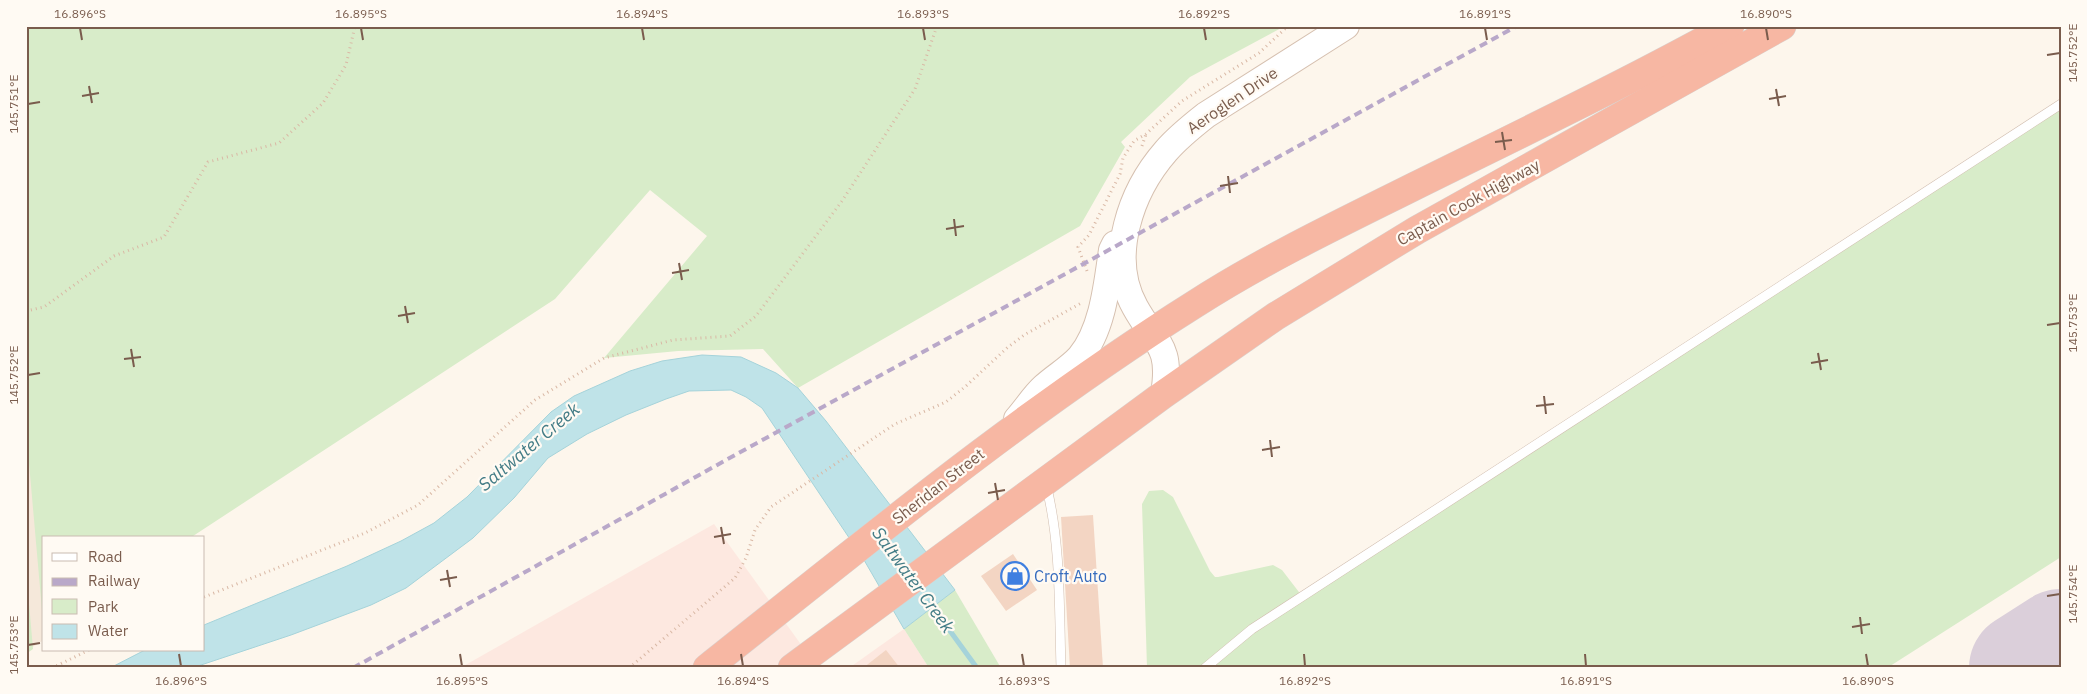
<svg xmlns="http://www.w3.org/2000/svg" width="2087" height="694" viewBox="0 0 2087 694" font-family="'IBM Plex Sans',sans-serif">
	<rect width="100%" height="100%" fill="#fdf6ec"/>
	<!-- residential -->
	<path fill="#f5e8da" d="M26,355l18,282v3l-18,11z"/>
	<!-- commercial -->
	<g fill="#fde8e0">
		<path d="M714,524l104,144h-358z"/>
		<path d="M904,629l25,39h-80z"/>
	</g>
	<!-- green -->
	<g fill="#d8ecc9">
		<path d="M26,26h1259l-95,51 -69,65 4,5 -45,79 -282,162 -35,-39 -85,2 -74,7 103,-122 -57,-46 -95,109 -365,239h-146v95l-18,-204z"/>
		<path d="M2061,104v453l-174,111h-740l-5,-164 7,-13 14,-1 10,7 37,74 5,6h3l55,-12 9,5 20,26z"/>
		<path d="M26,569l7,80 -7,5z"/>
		<path d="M955,590l46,78h-72l-25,-39z"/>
	</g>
	<!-- water -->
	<path fill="#bfe3e8" stroke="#a5d3da" d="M702,355l39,2 35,16 22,15 28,33 129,169 -51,39 -40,-69 -102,-152 -16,-11 -15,-7 -42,1 -23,8 -40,16 -39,19 -39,24 -34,40 -41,40 -67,50 -35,17 -80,30 -99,33h-82l35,-18h59v-25l143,-59 54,-25 33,-18 33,-26 84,-85 23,-16 56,-25 32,-10z"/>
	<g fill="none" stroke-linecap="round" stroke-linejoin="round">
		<!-- stream -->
		<path stroke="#a5d3da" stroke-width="5" d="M929,602l48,66"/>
		<!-- runway -->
		<path stroke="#dbcfda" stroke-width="112" d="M2025,668l36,-23"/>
	</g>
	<!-- building -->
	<g fill="#f3d5c3">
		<path d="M1093,515l10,153h-33l-9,-151z"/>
		<path d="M1013,554l24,36 -31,21 -25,-35z"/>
		<path d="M886,650l14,18h-37z"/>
	</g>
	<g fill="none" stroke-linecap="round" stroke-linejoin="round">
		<defs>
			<g id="lane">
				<path d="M1046,484c15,60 13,122 15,184"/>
				<path d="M1205,668l47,-39 809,-525"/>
			</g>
			<g id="secondary">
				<path d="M1164,394c8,-49 -8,-49 -29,-87 -28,-50 -4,-116 31,-156 12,-14 26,-25 40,-36l140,-89"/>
				<path d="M1017,419c9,-10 17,-23 27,-32 12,-11 25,-18 36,-30 23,-28 27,-73 32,-107l3,-6"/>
			</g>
			<g id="highway">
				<path d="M707,668c159,-126 316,-256 488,-364 70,-45 146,-81 220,-118 105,-52 212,-103 315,-160"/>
				<path d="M792,668l372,-274 112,-78 141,-86 365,-204"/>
			</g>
		</defs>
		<!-- lane casing -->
		<use href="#lane" stroke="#d1beb0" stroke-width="10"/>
		<!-- secondary casing -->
		<use href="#secondary" stroke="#d6c0b0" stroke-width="28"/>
		<!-- highway casing -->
		<use href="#highway" stroke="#dad1cd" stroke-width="29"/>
		<!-- path -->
		<g stroke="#d9b8a5" stroke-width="3" stroke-dasharray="1 4" stroke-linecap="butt">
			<path d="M1142,146l4,-12"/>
			<path d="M1087,271l-9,-24 11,-12 31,-61 3,-16 11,-17 12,-7 36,-33 77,-48 29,-27"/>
			<path d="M26,311l18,-4 70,-51 50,-19 44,-75 71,-19 44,-40 23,-38 9,-39"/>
			<path d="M204,597l161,-64 53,-28 117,-105 69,-42 69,-18 57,-4 26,-20 86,-115 73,-112 22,-63"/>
			<path d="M52,668l37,-18"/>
			<path d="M629,668l106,-90 11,-20 9,-28 16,-23 124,-83 51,-22 20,-16 42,-39 16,-12 59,-33"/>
		</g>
		<!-- lane -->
		<use href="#lane" stroke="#fff" stroke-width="9"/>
		<!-- secondary -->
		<use href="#secondary" stroke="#fff" stroke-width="26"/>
		<!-- highway -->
		<use href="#highway" stroke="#f7b7a3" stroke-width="28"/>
		<!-- rail -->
		<path stroke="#b9a8c9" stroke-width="4" stroke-dasharray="8 5" stroke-linecap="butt" d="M353,668l373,-208 791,-434"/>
	</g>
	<!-- ticks -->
	<path fill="none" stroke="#7a5c4d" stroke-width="2" d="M80,28l2,12M361,28l2,12M642,28l2,12M923,28l2,12M1204,28l2,12M1485,28l2,12M1766,28l2,12M2047,55l13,-2M89,86l3,17M1776,89l3,17M82,96l17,-3M1769,99l17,-3M28,104l12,-2M1502,132l3,18M1495,142l17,-2M1228,176l2,17M1220,186l18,-3M954,219l2,17M946,229l18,-3M679,263l3,17M672,273l17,-3M405,306l3,17M398,316l17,-3M2047,325l13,-2M131,349l3,18M1818,353l3,17M124,359l17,-2M1811,363l17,-3M28,375l12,-2M1544,396l2,18M1536,406l18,-2M1270,440l2,17M1262,450l18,-3M995,483l3,17M988,493l17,-3M721,527l3,17M714,537l17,-3M447,570l3,17M440,580l17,-3M2047,596l13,-2M1860,617l2,17M1852,627l18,-3M28,645l12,-2M179,654l2,12M460,654l2,12M741,654l2,12M1022,654l2,12M1304,654l1,12M1585,654l1,12M1866,654l2,12"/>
	<!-- icons -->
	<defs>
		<symbol id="shop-ring" viewBox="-11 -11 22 22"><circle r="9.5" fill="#fffaf3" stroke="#3f7fe0" stroke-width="1.5"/><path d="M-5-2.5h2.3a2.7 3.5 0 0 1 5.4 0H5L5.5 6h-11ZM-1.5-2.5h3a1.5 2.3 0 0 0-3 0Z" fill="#3f7fe0"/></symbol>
	</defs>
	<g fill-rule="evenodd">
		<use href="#shop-ring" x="999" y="560" width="32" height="32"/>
	</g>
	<g text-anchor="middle" stroke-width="4.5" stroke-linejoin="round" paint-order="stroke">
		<!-- street labels -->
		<g font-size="16" fill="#7a5c4d" stroke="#fffaf3">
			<text transform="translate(1232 100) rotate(-34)" y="6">Aeroglen Drive</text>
			<text transform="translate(1468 202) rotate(-29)" y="6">Captain Cook Highway</text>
			<text transform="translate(938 486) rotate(-38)" y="6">Sheridan Street</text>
		</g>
		<!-- shop labels -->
		<g font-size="16" fill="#366cbe" stroke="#fffaf3" text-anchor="start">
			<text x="1034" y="582">Croft Auto</text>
		</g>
		<!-- water labels -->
		<g font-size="18" font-style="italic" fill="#437c86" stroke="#fffaf3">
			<text transform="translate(529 447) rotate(-40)" y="6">Saltwater Creek</text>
			<text transform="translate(913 580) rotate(54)" y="6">Saltwater Creek</text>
		</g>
	</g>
	<!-- border -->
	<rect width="2087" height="694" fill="none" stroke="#fffaf3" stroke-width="55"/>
	<!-- legend -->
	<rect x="42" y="536" width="162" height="115" fill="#fffaf3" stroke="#cabbb1"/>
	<rect x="52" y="553" width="25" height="8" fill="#ffffff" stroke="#cabbb1"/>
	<text x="88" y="562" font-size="15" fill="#7a5c4d">Road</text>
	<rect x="52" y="578" width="25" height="8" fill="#b9a8c9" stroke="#cabbb1"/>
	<text x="88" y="586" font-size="15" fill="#7a5c4d">Railway</text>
	<rect x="52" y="599" width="25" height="15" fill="#d8ecc9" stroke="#cabbb1"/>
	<text x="88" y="612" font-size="15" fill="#7a5c4d">Park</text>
	<rect x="52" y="624" width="25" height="15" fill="#bfe3e8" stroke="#cabbb1"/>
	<text x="88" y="636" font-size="15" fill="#7a5c4d">Water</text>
	<rect x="28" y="28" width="2032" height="638" fill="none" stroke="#7a5c4d" stroke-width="2"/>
	<g font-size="12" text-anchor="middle" fill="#7a5c4d">
		<text x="80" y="18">16.896°S</text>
		<text x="361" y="18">16.895°S</text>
		<text x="642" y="18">16.894°S</text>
		<text x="923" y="18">16.893°S</text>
		<text x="1204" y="18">16.892°S</text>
		<text x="1485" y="18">16.891°S</text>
		<text x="1766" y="18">16.890°S</text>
		<text transform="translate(2073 53) rotate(-90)" y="4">145.752°E</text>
		<text transform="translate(14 104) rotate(-90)" y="4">145.751°E</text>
		<text transform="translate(2073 323) rotate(-90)" y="4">145.753°E</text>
		<text transform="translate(14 375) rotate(-90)" y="4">145.752°E</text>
		<text transform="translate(2073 594) rotate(-90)" y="4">145.754°E</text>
		<text transform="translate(14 645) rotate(-90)" y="4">145.753°E</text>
		<text x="181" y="685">16.896°S</text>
		<text x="462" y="685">16.895°S</text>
		<text x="743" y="685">16.894°S</text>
		<text x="1024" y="685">16.893°S</text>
		<text x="1305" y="685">16.892°S</text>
		<text x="1586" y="685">16.891°S</text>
		<text x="1868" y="685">16.890°S</text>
	</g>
</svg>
